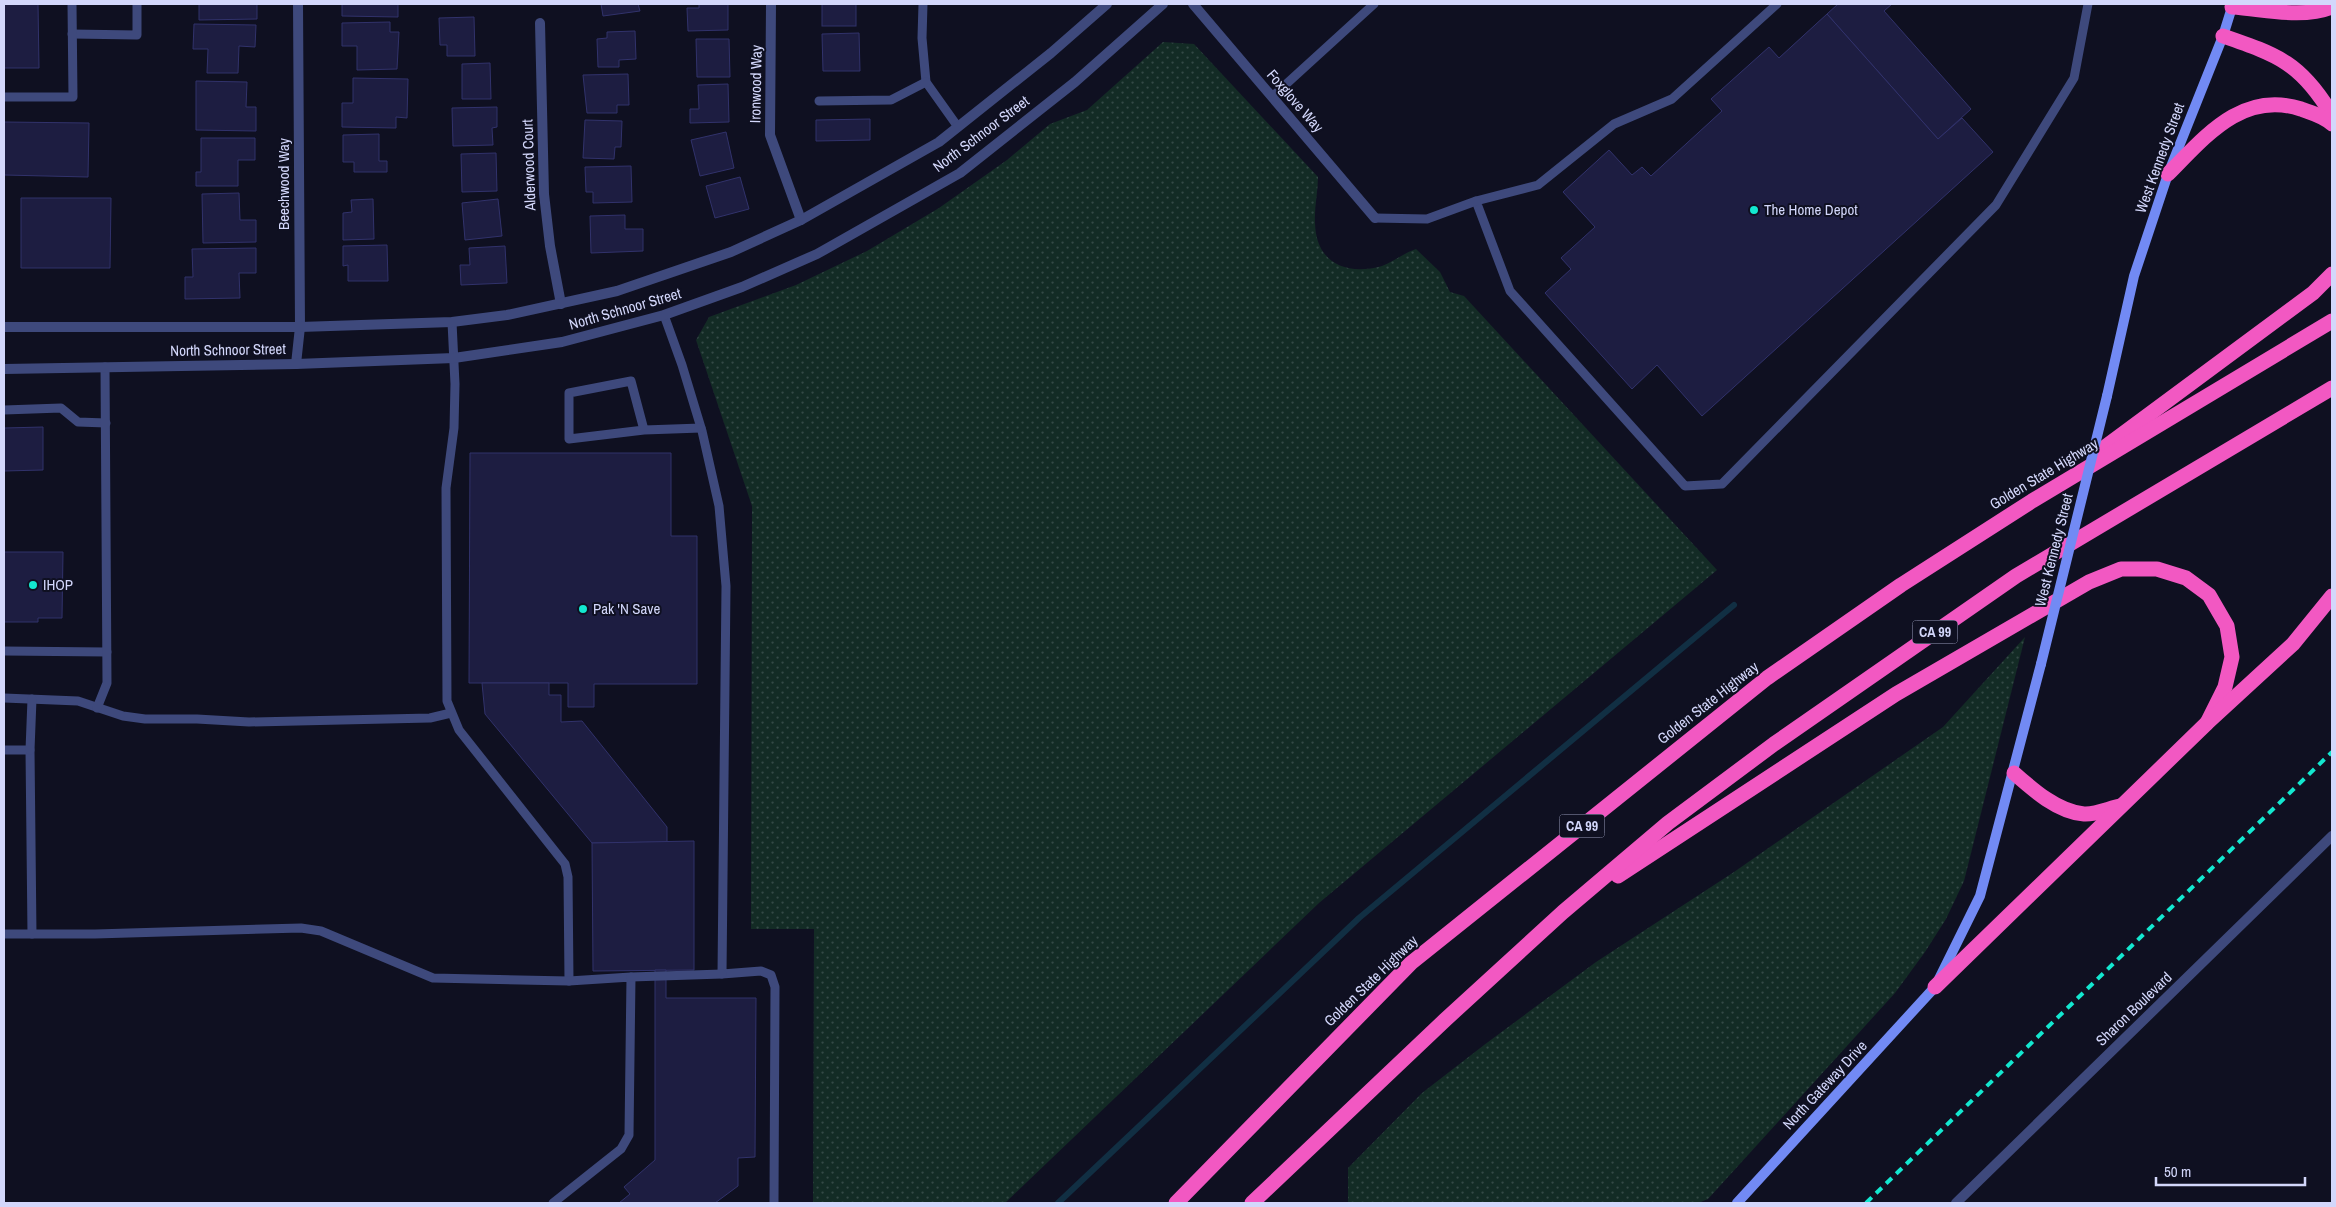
<svg xmlns="http://www.w3.org/2000/svg" width="2336" height="1207" viewBox="0 0 2336 1207" font-family="'Archivo Narrow',sans-serif">
	<defs>
		<pattern id="grass-dots" width="8" height="8" patternUnits="userSpaceOnUse" patternTransform="scale(1.25)"><rect width="8" height="8" fill="#132b25"/><path d="M2 2h.1M6 6h.1" fill="none" stroke="#344946" stroke-width="1.8" stroke-linecap="round"/></pattern>
	</defs>
	<rect width="100%" height="100%" fill="#0f1021"/>
	<!-- grass -->
	<g fill="url(#grass-dots)">
		<path d="M1163,42l31,2 124,133c0,15 -4,31 -3,46 1,40 31,53 67,43 11,-4 22,-13 34,-17l24,23 10,20 14,4 253,274 -398,333 -314,300h-192l1,-274h-63l1,-423 -56,-166 13,-23 87,-32 71,-34 72,-43 68,-48 43,-36 37,-14z"/>
		<path d="M2025,637l-61,244 -18,38 -21,33 -30,41 -187,206 -10,4h-350v-35l74,-75 62,-48 112,-83 138,-90 209,-145z"/>
	</g>
	<g fill="none" stroke-linecap="round" stroke-linejoin="round">
		<!-- stream -->
		<path stroke="#112f43" stroke-width="6" d="M1058,1203l301,-285 375,-313"/>
	</g>
	<!-- building -->
	<g fill="#1d1d41" stroke="#31326b">
		<path d="M4,4h34l1,64h-35z"/>
		<path d="M199,4h58v15l-58,1z"/>
		<path d="M342,4h56v13l-56,-1z"/>
		<path d="M601,4h37l2,7 -37,5z"/>
		<path d="M699,4h29v26l-40,1 -1,-23h12z"/>
		<rect x="822" y="4" width="34" height="22"/>
		<path d="M1838,4h54l-8,7 87,98 -33,30 -111,-125z"/>
		<path d="M1827,14l111,125 24,-21 31,34 -291,264 -45,-51 -25,24 -87,-96 26,-24 -10,-11 34,-31 -32,-35 46,-42 23,25 10,-8 9,9 71,-65 -11,-12 58,-52 10,11z"/>
		<path d="M474,17l1,39h-28v-11h-7l-1,-27z"/>
		<path d="M390,22v10h9l-2,37 -40,1v-24h-15v-23z"/>
		<path d="M194,24l62,1 -1,22 -16,-1 -1,27h-31l1,-24h-15z"/>
		<path d="M635,31l1,28 -17,1v7h-21l-1,-28 10,-1v-6z"/>
		<path d="M859,33l1,38h-37l-1,-37z"/>
		<path d="M696,39h33l1,38h-33z"/>
		<path d="M490,63l1,36h-29v-35z"/>
		<path d="M628,74l1,31h-12v8h-30l-4,-38z"/>
		<path d="M353,78l55,1 -1,39 -11,-1v11l-54,-1v-24h11z"/>
		<path d="M196,81l51,1 -1,25h10v24l-60,-1z"/>
		<path d="M728,84l1,38 -39,1v-14h9l-1,-24z"/>
		<path d="M497,107v20l-5,1 1,17 -40,1 -1,-38z"/>
		<path d="M870,119v21l-54,1v-21z"/>
		<path d="M585,120l37,1 -1,26h-6l-1,12 -31,-1z"/>
		<path d="M4,122l85,1 -1,54 -84,-2z"/>
		<path d="M726,132l8,36 -34,8 -9,-36z"/>
		<path d="M379,134v27h8v11h-33v-10h-11v-27z"/>
		<path d="M201,138h54v22h-17v26h-42v-14h5z"/>
		<path d="M496,153l1,38 -35,1 -1,-38z"/>
		<path d="M631,166l1,36 -39,1v-11h-7l-1,-25z"/>
		<path d="M740,177l9,32 -34,9 -9,-32z"/>
		<path d="M239,193l1,27h16v22l-53,1 -1,-49z"/>
		<path d="M21,198h90l-1,70h-89z"/>
		<path d="M373,199l1,40 -31,1v-27l9,-1 -1,-12z"/>
		<path d="M498,199l4,37 -37,4 -3,-37z"/>
		<path d="M625,215v14h18v22l-52,2 -1,-37z"/>
		<path d="M387,245l1,36h-40v-16l-5,1v-20z"/>
		<path d="M505,246l2,37 -46,2 -1,-20h10l-1,-17z"/>
		<path d="M256,248v25h-17l1,25 -55,1v-22h8l-1,-28z"/>
		<path d="M43,427v43l-39,1v-43z"/>
		<path d="M470,453h201v83h26v148h-103v23h-26v-24h-99z"/>
		<path d="M4,552h59l-1,66h-24v4h-34z"/>
		<path d="M482,683h67v12h12v27l21,-1 85,106v15l-75,1 -107,-129z"/>
		<path d="M694,841v129l-101,1 -1,-128z"/>
		<path d="M655,970h11v28h90l-1,159 -17,1v28l-23,17h-96l11,-9 -6,-7 31,-27z"/>
	</g>
	<g fill="none" stroke-linecap="round" stroke-linejoin="round">
		<!-- service -->
		<g stroke="#3e497c" stroke-width="9">
			<path d="M923,4l-1,34 4,44 32,45"/>
			<path d="M1777,4l-105,95 -58,25 -76,61 -62,16 34,90 175,195 37,-2 274,-279 78,-127 14,-74"/>
			<path d="M72,34l65,1v-31"/>
			<path d="M4,97h69l-1,-93"/>
			<path d="M1272,97l102,-93"/>
			<path d="M819,101l72,-1 35,-18"/>
			<path d="M1375,218l52,1 49,-18"/>
			<path d="M664,315l18,50 20,66 17,75 7,80 -4,388 39,-3 10,4 4,12 -1,216"/>
			<path d="M452,322l3,62 -1,44 -8,60 1,213 12,29 106,134 3,13 1,104"/>
			<path d="M4,410l57,-2 17,14 28,1"/>
			<path d="M644,430l-75,9v-46l62,-12 13,49 57,-2"/>
			<path d="M4,651l103,1"/>
			<path d="M4,698l74,3 45,15 22,3h52l52,3 181,-4 21,-5"/>
			<path d="M97,708l10,-25 -2,-316"/>
			<path d="M4,750h26l2,184"/>
			<path d="M30,750l2,-51"/>
			<path d="M4,934h91l206,-6 20,3 112,47 136,3 62,-4 -2,158 -8,14 -68,54"/>
			<path d="M631,977l91,-3"/>
		</g>
		<!-- minor -->
		<g stroke="#3e497c" stroke-width="10">
			<path d="M771,4l-1,131 31,85"/>
			<path d="M1193,4l182,214"/>
			<path d="M540,23l4,171 6,52 11,58"/>
			<path d="M296,364l4,-37 -2,-323"/>
			<path d="M1956,1203l376,-367"/>
		</g>
		<!-- tertiary -->
		<g stroke="#3e497c" stroke-width="10">
			<path d="M4,327h296l152,-5 55,-7 110,-24 114,-39 70,-32 138,-78 112,-89 56,-49"/>
			<path d="M4,369l292,-5 158,-6 108,-16 102,-27 78,-28 75,-33 143,-81 115,-91 88,-78"/>
		</g>
		<!-- secondary -->
		<g stroke="#728af4" stroke-width="10">
			<path d="M2107,396l27,-120 34,-102 55,-138 10,-32"/>
			<path d="M1737,1203l198,-216 45,-91 61,-232"/>
		</g>
		<!-- motorway -->
		<g stroke="#f258c2" stroke-width="15">
			<path d="M2232,7c33,2 69,12 100,0"/>
			<path d="M2223,36c55,19 78,27 109,79"/>
			<path d="M2168,174c37,-37 74,-84 133,-65 11,4 23,7 31,15"/>
			<path d="M2105,447l208,-154 19,-19"/>
			<path d="M2014,773c19,17 44,39 70,41 11,1 26,-6 37,-8"/>
			<path d="M1618,876l278,-182 193,-112 32,-13h36l29,9 23,17 18,31 5,31 -7,30 -18,36"/>
			<path d="M1935,987l272,-264 86,-79 39,-48"/>
			<path d="M1176,1203l235,-240 356,-285 134,-93 131,-84 300,-180"/>
			<path d="M1252,1203l193,-183 118,-108 105,-89 106,-79 242,-168 316,-188"/>
		</g>
		<!-- rail -->
		<path stroke="#13e8d0" stroke-width="4" stroke-dasharray="8 6" stroke-linecap="butt" d="M1866,1203l466,-451"/>
		<!-- secondary-bridge -->
		<path stroke="#728af4" stroke-width="10" d="M2041,664l66,-268"/>
	</g>
	<!-- markers -->
	<g fill="#13e8d0" stroke="#0f1021" stroke-width="2">
		<circle cx="1754" cy="210" r="5"/>
		<circle cx="33" cy="585" r="5"/>
		<circle cx="583" cy="609" r="5"/>
	</g>
	<g text-anchor="middle" stroke-width="4" stroke-linejoin="round" paint-order="stroke">
		<!-- shield labels -->
		<g fill="#0f1021" stroke="#989bba" stroke-width="1">
			<rect x="1912.5" y="620.5" width="45" height="23" rx="4"/>
			<rect x="1559.5" y="814.5" width="45" height="23" rx="4"/>
		</g>
		<g font-size="14" font-weight="bold" fill="#d3d7fb">
			<text x="1935" y="637">CA 99</text>
			<text x="1582" y="831">CA 99</text>
		</g>
		<!-- street labels -->
		<g font-size="15" fill="#d3d7fb" stroke="#0f1021">
			<text transform="translate(756 84) rotate(-89)" y="5">Ironwood Way</text>
			<text transform="translate(1295 101) rotate(49)" y="5">Foxglove Way</text>
			<text transform="translate(981 134) rotate(-37)" y="5">North Schnoor Street</text>
			<text transform="translate(2160 158) rotate(-70)" y="5">West Kennedy Street</text>
			<text transform="translate(529 165) rotate(-92)" y="5">Alderwood Court</text>
			<text transform="translate(284 184) rotate(-90)" y="5">Beechwood Way</text>
			<text transform="translate(625 309) rotate(-16)" y="5">North Schnoor Street</text>
			<text transform="translate(228 350) rotate(-1)" y="5">North Schnoor Street</text>
			<text transform="translate(2044 474) rotate(-31)" y="5">Golden State Highway</text>
			<text transform="translate(2054 550) rotate(-76)" y="5">West Kennedy Street</text>
			<text transform="translate(1708 703) rotate(-38)" y="5">Golden State Highway</text>
			<text transform="translate(1371 981) rotate(-44)" y="5">Golden State Highway</text>
			<text transform="translate(2134 1009) rotate(-44)" y="5">Sharon Boulevard</text>
			<text transform="translate(1825 1085) rotate(-47)" y="5">North Gateway Drive</text>
		</g>
		<!-- poi labels -->
		<g font-size="15" fill="#d3d7fb" stroke="#0f1021" text-anchor="start">
			<text x="1764" y="215">The Home Depot</text>
			<text x="43" y="590">IHOP</text>
			<text x="593" y="614">Pak 'N Save</text>
		</g>
	</g>
	<!-- border -->
	<rect width="2336" height="1207" fill="none" stroke="#d3d7fb" stroke-width="10"/>
	<!-- scale -->
	<path d="M2156 1177v8h149v-8" fill="none" stroke="#d3d7fb" stroke-width="2.5"/>
	<text x="2164" y="1177" font-size="15" fill="#d3d7fb" stroke="#0f1021" stroke-width="4" paint-order="stroke">50 m</text>
</svg>
